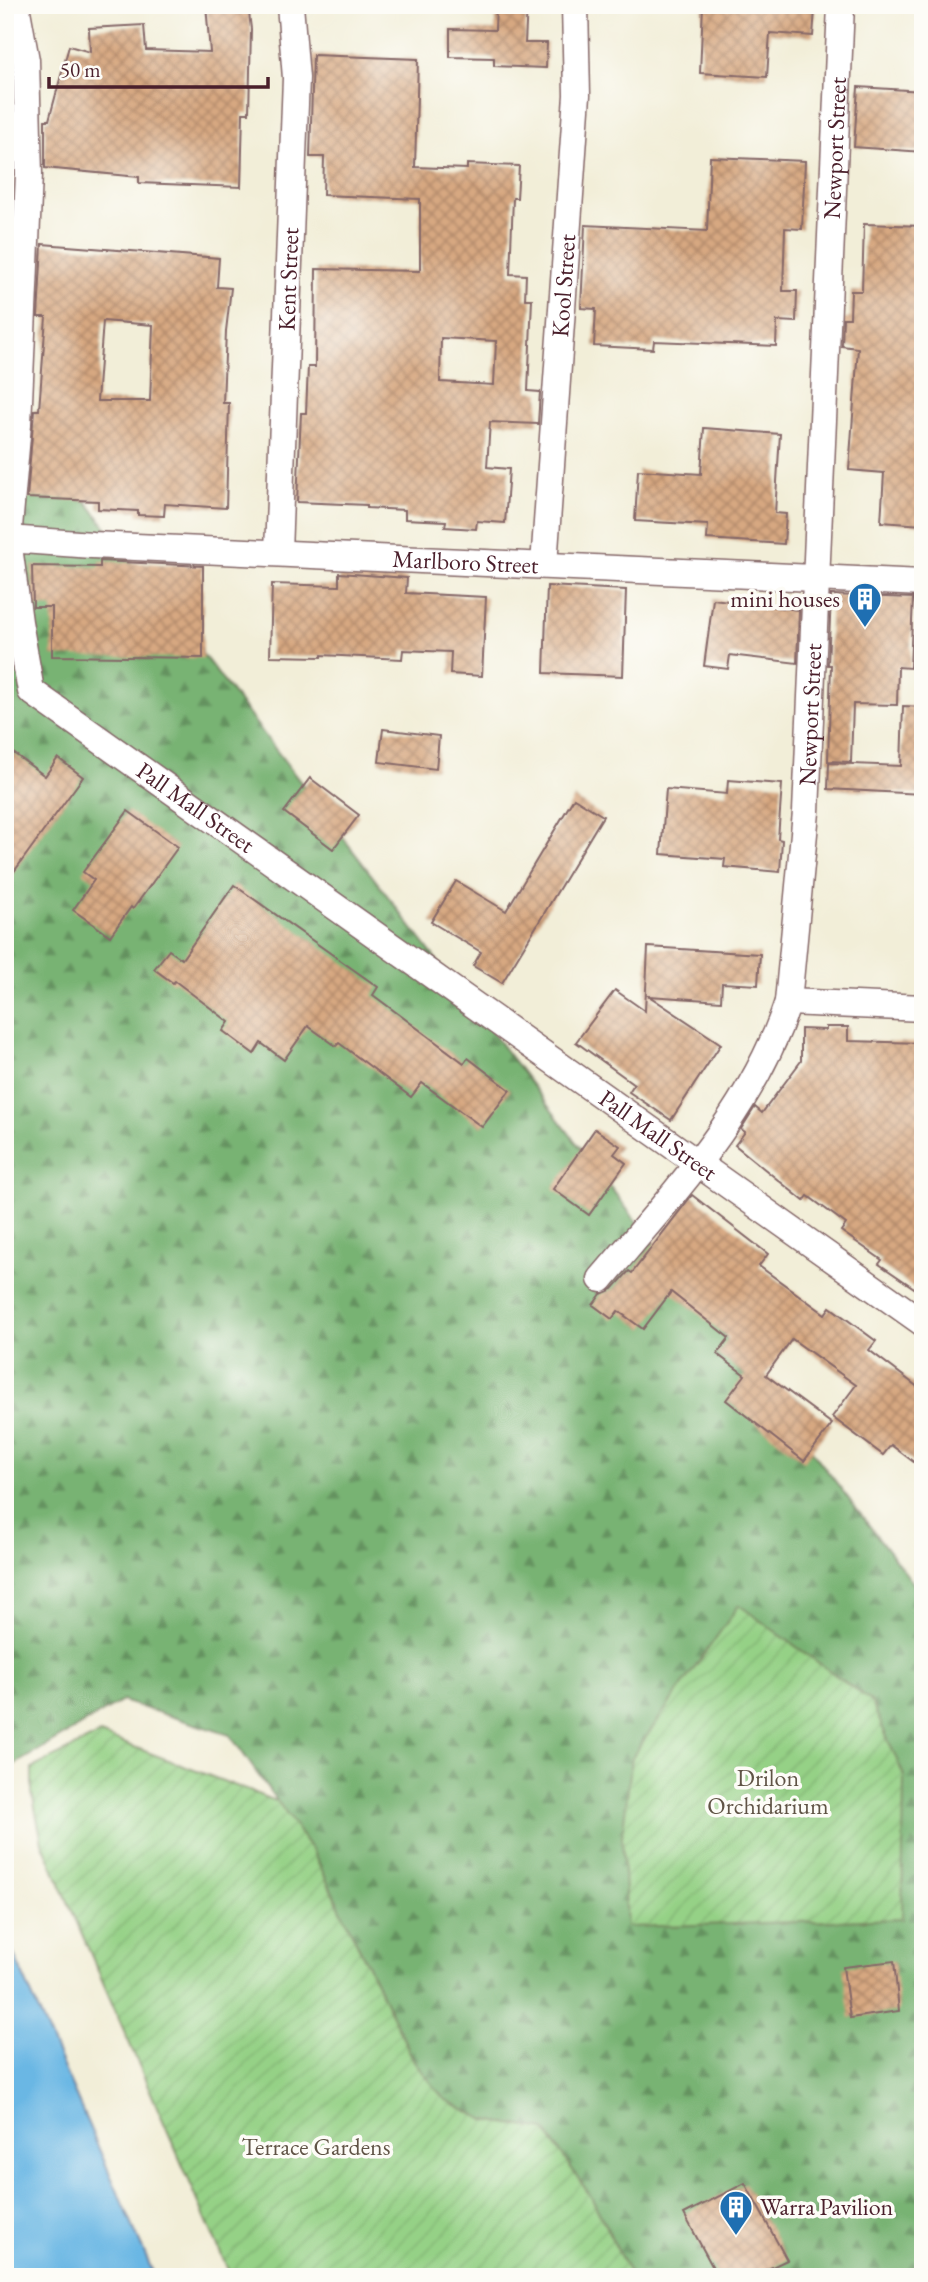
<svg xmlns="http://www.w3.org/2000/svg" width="928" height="2282" viewBox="0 0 928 2282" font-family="'EB Garamond',serif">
	<defs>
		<pattern id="forest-firs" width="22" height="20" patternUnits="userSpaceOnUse" patternTransform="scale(1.75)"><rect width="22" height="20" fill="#78b373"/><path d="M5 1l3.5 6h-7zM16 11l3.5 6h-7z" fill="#64915f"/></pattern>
		<pattern id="garden-furrows" width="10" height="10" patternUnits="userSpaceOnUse" patternTransform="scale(1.75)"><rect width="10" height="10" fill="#95d186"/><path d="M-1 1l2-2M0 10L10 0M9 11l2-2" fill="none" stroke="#82b374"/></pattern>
		<pattern id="building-cross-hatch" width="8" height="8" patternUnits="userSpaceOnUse" patternTransform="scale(1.75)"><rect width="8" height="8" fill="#d7a881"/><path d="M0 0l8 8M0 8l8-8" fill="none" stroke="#b0886a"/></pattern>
	</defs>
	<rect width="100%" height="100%" fill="#fdfcf7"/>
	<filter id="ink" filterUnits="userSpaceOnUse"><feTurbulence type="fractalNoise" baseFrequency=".0143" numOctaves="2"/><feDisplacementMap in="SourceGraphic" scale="14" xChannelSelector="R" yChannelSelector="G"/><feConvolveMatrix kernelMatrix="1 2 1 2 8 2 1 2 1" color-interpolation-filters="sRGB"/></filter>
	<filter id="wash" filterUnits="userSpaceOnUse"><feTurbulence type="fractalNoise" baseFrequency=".00686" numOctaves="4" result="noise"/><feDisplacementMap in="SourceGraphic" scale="28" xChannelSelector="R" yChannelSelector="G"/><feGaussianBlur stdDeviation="1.57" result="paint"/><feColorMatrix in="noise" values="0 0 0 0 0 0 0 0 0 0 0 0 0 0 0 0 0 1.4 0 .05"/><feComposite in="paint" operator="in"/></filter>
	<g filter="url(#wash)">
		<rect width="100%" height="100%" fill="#f2eed8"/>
		<!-- forest -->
		<path fill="url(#forest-firs)" stroke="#61694f" stroke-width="2" d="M5,392l118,158 800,1046v681h-292l-40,-80 -46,-67 -60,-10 -41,-21 -30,-38 -101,-209 -83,-117 -108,-34 -117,69z"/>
		<!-- garden -->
		<g fill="url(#garden-furrows)" stroke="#707858" stroke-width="2">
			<path d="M739,1605l132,96 33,75 -2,143 -275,8 -5,-90 10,-80z"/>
			<path d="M100,1734l178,68 35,50 101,209 30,38 41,21 60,10 46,67 40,80h-400l-189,-435 -10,-49v-25z"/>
		</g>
		<!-- water -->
		<path fill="#6ab7e4" stroke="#5a6b88" stroke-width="2" d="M5,1934l150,343h-150z"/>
		<g id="blocks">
			<!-- building -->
			<g fill="url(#building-cross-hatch)" fill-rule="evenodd">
				<path d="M206,5h42l3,24 -2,84h-6l-2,74 -102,-4v-6l-94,-9v-48h4l20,-74 21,6 -1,-24 55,-3 2,25 64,2z"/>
				<path d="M496,5h31l-2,38h22l-1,25 -52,-2v-8l-44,-1v-28l45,1z"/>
				<path d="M703,5h60l52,4 -2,27 -43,-3 -3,44 -67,-4z"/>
				<path d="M313,55l105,4 -3,108 52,2v-5l52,2 -2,32h-4l-3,76 16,1 -1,24h7l-4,92 12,1 -2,32 -48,-2 -3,45 22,2 -4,54 -28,-2 -1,8 -31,-2 1,-6 -41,-2v-9l-38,-2v-3l-70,-3 4,-89h5l2,-46h7l1,-98 104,2v-72l-97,-4 1,-38h-14zM441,338l55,3 -2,44 -54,-3z"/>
				<path d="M858,87l65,4v61l-69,-5z"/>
				<path d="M710,157l95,4 -3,68 -17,-1 -2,63h14l-1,31 -19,-1 -1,25 -122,-5 -1,8 -59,-3 2,-37 -15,-1 4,-83 122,6z"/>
				<path d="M864,224l59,2v299l-42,-3 3,-49 -35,-3 9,-122 -16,-2 1,-28h7l1,-27h11z"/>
				<path d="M42,244l177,14 -2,29 14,1 -5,43 -3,72h6l-3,105 -61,-4 -1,12 -26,-1v-4l-40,-2v-8l-71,-3 7,-88h5l7,-93h-8zM103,321l50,4 -3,76h-53z"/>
				<path d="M704,428l76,6 -5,79 11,1 -2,30 -77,-5 1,-14 -73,-4 3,-51 63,4z"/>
				<path d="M100,561l103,5v92l-151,-2v-49h-19l-1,-41 68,1z"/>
				<path d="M339,573l68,5 -1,15 80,4 -4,79 -32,-2 1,-22 -48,-2 -1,9 -80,-4v2l-52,-1 2,-72 67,2z"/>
				<path d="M547,586l79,4 -3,86 -79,-3z"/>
				<path d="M831,595l82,3 -3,70 -12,-1 -1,38 -44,-1 -2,58 -23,-1 3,-96h-3z"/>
				<path d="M713,599l86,11 -2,53 -67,-8 -2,14 -24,-3z"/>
				<path d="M903,706l20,1 -1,87 -94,-5 1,-26 72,3z"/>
				<path d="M383,729l56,7 -3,33 -57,-7z"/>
				<path d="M5,747l40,29 13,-18 25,19 -78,107z"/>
				<path d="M310,778l49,37 -26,34 -49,-37z"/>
				<path d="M728,780l54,4 -4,55 4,1 -2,32 -56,-5 1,-8 -64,-5 5,-65 61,5z"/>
				<path d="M574,798l29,18 -101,167 -29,-17 8,-14 -50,-30 25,-41 50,30z"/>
				<path d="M128,811l50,36 -45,62 -2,-2 -21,29 -37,-26 21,-30 -11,-8z"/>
				<path d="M234,885l144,102 -5,8 91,68 4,-5 42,32 -28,37 -60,-44 -11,14 -72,-54 -3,3 -28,-20 -24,34 -23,-17 -7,11 -31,-23 6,-9 -54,-41 -2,2 -19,-14 15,-19 13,9z"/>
				<path d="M648,947l112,7 -2,31 -36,-2 -1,18 -72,-5 72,48 -50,76 -42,-28 5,-8 -58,-42 39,-52 30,21z"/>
				<path d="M826,1027h22v14l75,2v251l-44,-30 3,-4 -41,-29 5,-7 -38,-28 -4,5 -69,-56 10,-13 -4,-3 14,-22 7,6 39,-52v-32l25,1z"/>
				<path d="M595,1129l25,17 -6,8 12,9 -37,52 -36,-26z"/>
				<path d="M692,1195l76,59 -9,12 66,48 5,-7 46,34 -7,9 54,41v78l-32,-24 -8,10 -51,-38 24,-32 -64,-46 -26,36 66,49 -28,37 -78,-61 19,-25 -28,-21 12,-16 -58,-46 -28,37 -25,-18 -6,8 -19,-14 8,-11 12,-5 16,-18 3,2z"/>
				<path d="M894,1961l5,50 -49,7 -7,-51z"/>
				<path d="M745,2183l42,77 -36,17h-33l-34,-63z"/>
			</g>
		</g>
	</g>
	<g filter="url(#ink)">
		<use href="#blocks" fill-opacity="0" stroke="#856768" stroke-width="2"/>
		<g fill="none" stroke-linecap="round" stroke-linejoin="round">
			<defs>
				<g id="street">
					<path id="s1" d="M16,5l10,55 3,114 -11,250 -10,115 11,83 12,69 892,632"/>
					<path id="s2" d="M8,539l84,6 831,38"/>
					<path id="s3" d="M278,552l18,-474 -6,-73"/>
					<path id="s4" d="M544,565l33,-470 -2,-90"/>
					<path d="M788,1002l135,6"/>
					<path id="s5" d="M601,1279c72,-85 152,-169 187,-277l18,-190 35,-807"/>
				</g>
			</defs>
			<!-- street casing -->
			<use href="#street" stroke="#856768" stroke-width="29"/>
			<!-- street -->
			<use href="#street" stroke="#fff" stroke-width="26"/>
		</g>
	</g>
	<!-- icons -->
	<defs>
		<symbol id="building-pin" viewBox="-11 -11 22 30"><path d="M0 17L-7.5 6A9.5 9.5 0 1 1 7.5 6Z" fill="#1f6fb2" stroke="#fdfcf7"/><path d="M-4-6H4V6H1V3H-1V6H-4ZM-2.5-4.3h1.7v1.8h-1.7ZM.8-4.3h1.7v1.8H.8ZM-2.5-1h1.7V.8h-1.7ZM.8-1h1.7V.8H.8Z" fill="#fff"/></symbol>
	</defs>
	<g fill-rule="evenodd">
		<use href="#building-pin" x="846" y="580" width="38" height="52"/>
		<use href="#building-pin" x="717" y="2188" width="38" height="52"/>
	</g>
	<g text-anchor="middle" stroke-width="7" stroke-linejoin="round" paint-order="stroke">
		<!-- street labels -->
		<g font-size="24" fill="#4a1f2b" stroke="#fdfcf7">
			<text dy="8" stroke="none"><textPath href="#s5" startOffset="1192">Newport Street</textPath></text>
			<text dy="8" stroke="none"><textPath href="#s3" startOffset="273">Kent Street</textPath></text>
			<text dy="8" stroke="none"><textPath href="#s4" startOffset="280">Kool Street</textPath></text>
			<text dy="8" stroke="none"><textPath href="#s2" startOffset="458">Marlboro Street</textPath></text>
			<text dy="8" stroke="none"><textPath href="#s5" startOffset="625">Newport Street</textPath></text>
			<text dy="8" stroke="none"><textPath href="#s1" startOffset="891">Pall Mall Street</textPath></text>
			<text dy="8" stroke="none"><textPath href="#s1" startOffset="1458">Pall Mall Street</textPath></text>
		</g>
		<!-- poi labels -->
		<g font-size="24" fill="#4a1f2b" stroke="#fdfcf7" text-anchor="end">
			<text x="840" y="607">mini houses</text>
			<text x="760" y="2215" text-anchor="start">Warra Pavilion</text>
		</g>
		<!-- park labels -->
		<g font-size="24" fill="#605446" stroke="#fdfcf7">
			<text x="768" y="1786">Drilon<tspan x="768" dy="28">Orchidarium</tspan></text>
			<text x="316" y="2155">Terrace Gardens</text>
		</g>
	</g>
	<!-- margin -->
	<rect width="928" height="2282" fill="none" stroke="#fdfcf7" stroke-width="28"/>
	<!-- scale -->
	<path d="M49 77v10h219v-10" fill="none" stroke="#4a1f2b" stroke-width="3.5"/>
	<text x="60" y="77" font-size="21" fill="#4a1f2b" stroke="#fdfcf7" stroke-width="5" paint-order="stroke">50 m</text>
</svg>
